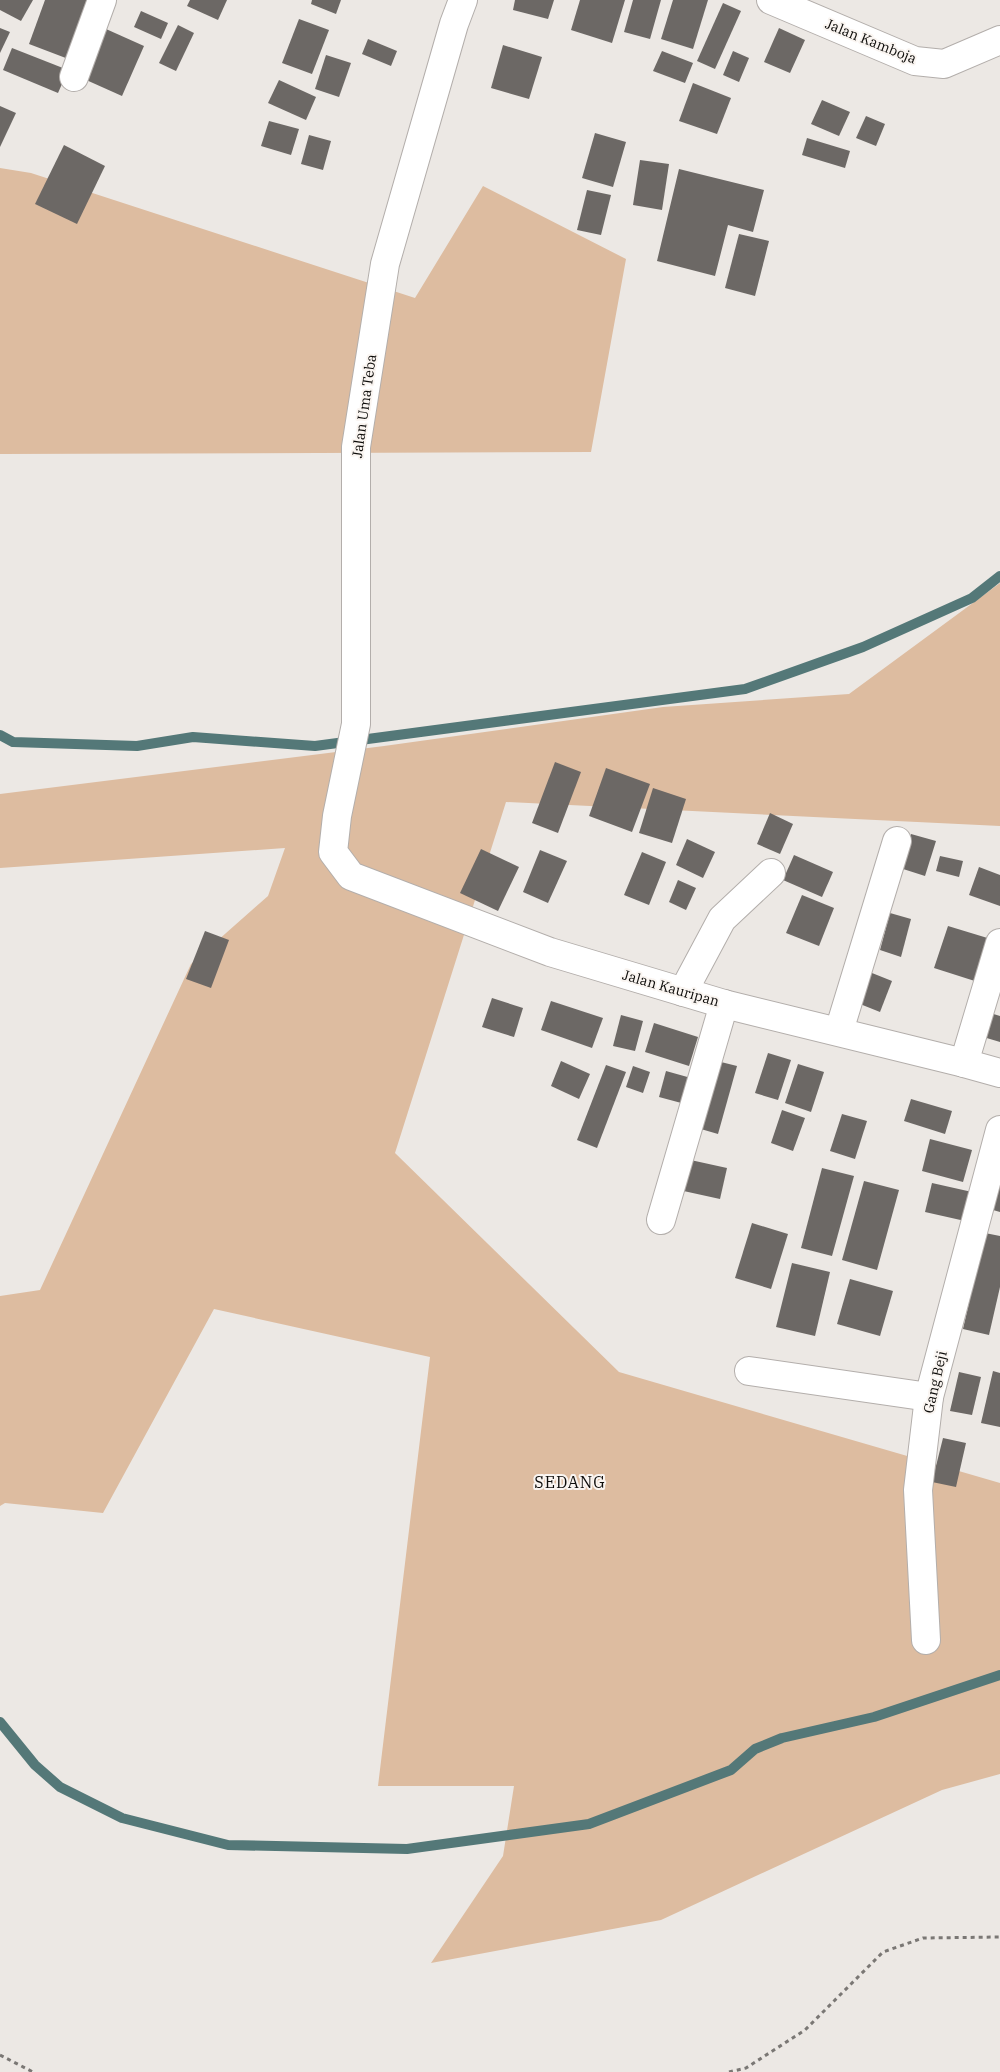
<svg xmlns="http://www.w3.org/2000/svg" width="1000" height="2072" viewBox="0 0 1000 2072" font-family="'IBM Plex Serif',serif">
	<rect width="100%" height="100%" fill="#ece8e4"/>
	<!-- green -->
	<g fill="#ddbca0">
		<path d="M0,168l31,5 384,125 68,-112 143,73 -35,193 -591,2z"/>
		<path d="M1000,583v243l-494,-24 -111,351 224,219 381,111v291l-58,16 -281,130 -230,43 72,-107 11,-70h-136l52,-429 -216,-48 -111,204 -98,-10 -5,3v-210l40,-6 151,-326 77,-68 17,-48 -285,20v-74l384,-48 279,-39 186,-13z"/>
	</g>
	<g fill="none" stroke-linecap="round" stroke-linejoin="round">
		<!-- stream -->
		<g stroke="#547878" stroke-width="10">
			<path d="M0,735l13,7 124,4 56,-9 122,9 430,-57 118,-42 109,-49 28,-22"/>
			<path d="M0,1722l35,43 25,22 62,31 106,27 179,4 182,-25 142,-54 24,-21 27,-11 92,-21 126,-42"/>
		</g>
	</g>
	<!-- building -->
	<g fill="#6c6865">
		<path d="M0,0h33l-12,21 -21,-11z"/>
		<path d="M45,0h49l-23,60 -42,-16z"/>
		<path d="M190,0h37l-9,20 -31,-14z"/>
		<path d="M312,0h29l-5,14 -25,-10z"/>
		<path d="M515,0h39l-6,19 -35,-9z"/>
		<path d="M580,0h45l-13,43 -41,-13z"/>
		<path d="M633,0h28l-11,39 -26,-7z"/>
		<path d="M673,0h35l-15,49 -32,-10z"/>
		<path d="M723,3l18,8 -26,58 -18,-8z"/>
		<path d="M141,11l27,12 -7,16 -27,-12z"/>
		<path d="M299,19l30,11 -17,44 -30,-11z"/>
		<path d="M178,25l16,8 -18,38 -17,-8z"/>
		<path d="M0,28l10,4 -10,21z"/>
		<path d="M779,28l26,12 -15,33 -26,-11z"/>
		<path d="M106,29l38,17 -22,50 -38,-17z"/>
		<path d="M368,39l29,12 -6,15 -29,-12z"/>
		<path d="M503,45l39,12 -13,42 -38,-11z"/>
		<path d="M12,48l56,22 -10,23 -55,-23z"/>
		<path d="M662,51l31,12 -8,20 -32,-12z"/>
		<path d="M733,51l16,7 -10,24 -16,-7z"/>
		<path d="M326,55l25,8 -12,34 -24,-8z"/>
		<path d="M279,80l37,17 -10,23 -38,-17z"/>
		<path d="M693,83l38,15 -14,36 -38,-13z"/>
		<path d="M822,100l28,12 -11,24 -28,-12z"/>
		<path d="M0,106l16,7 -16,34z"/>
		<path d="M866,116l19,8 -9,22 -20,-8z"/>
		<path d="M269,121l30,8 -8,26 -30,-9z"/>
		<path d="M595,133l31,9 -13,45 -31,-9z"/>
		<path d="M309,135l22,6 -8,29 -22,-6z"/>
		<path d="M807,138l43,13 -5,17 -43,-13z"/>
		<path d="M64,145l41,21 -28,58 -42,-20z"/>
		<path d="M640,160l29,4 -7,46 -29,-5z"/>
		<path d="M679,169l85,21 -11,42 -25,-7 -13,51 -58,-15z"/>
		<path d="M587,190l24,5 -10,40 -24,-5z"/>
		<path d="M739,234l30,7 -14,55 -30,-8z"/>
		<path d="M555,762l26,10 -23,61 -26,-10z"/>
		<path d="M606,768l44,16 -18,48 -43,-16z"/>
		<path d="M653,788l33,11 -14,44 -33,-10z"/>
		<path d="M770,813l23,11 -13,30 -23,-10z"/>
		<path d="M911,834l25,7 -11,35 -25,-8z"/>
		<path d="M687,839l28,13 -12,26 -27,-13z"/>
		<path d="M481,849l38,18 -21,44 -38,-18z"/>
		<path d="M540,850l27,11 -19,42 -25,-11z"/>
		<path d="M642,852l24,10 -17,43 -25,-10z"/>
		<path d="M794,855l39,17 -11,25 -39,-17z"/>
		<path d="M940,856l23,5 -4,16 -23,-6z"/>
		<path d="M979,867l21,8v31l-31,-11z"/>
		<path d="M678,880l18,8 -10,22 -17,-8z"/>
		<path d="M802,895l32,13 -15,38 -33,-13z"/>
		<path d="M890,913l21,6 -10,38 -21,-7z"/>
		<path d="M948,926l46,14 -13,43 -47,-15z"/>
		<path d="M205,931l24,9 -18,48 -25,-9z"/>
		<path d="M867,971l25,10 -12,31 -25,-10z"/>
		<path d="M492,998l31,10 -9,29 -32,-10z"/>
		<path d="M551,1001l52,17 -11,30 -51,-18z"/>
		<path d="M987,1012l13,4v26l-20,-6z"/>
		<path d="M621,1015l22,6 -8,30 -22,-5z"/>
		<path d="M654,1023l44,14 -9,29 -44,-14z"/>
		<path d="M768,1053l23,7 -13,40 -23,-7z"/>
		<path d="M713,1060l24,6 -19,68 -24,-7z"/>
		<path d="M561,1061l29,13 -11,25 -28,-13z"/>
		<path d="M798,1064l26,8 -13,40 -26,-9z"/>
		<path d="M606,1065l20,7 -29,76 -20,-8z"/>
		<path d="M633,1066l17,6 -7,21 -17,-6z"/>
		<path d="M666,1071l25,7 -6,26 -26,-7z"/>
		<path d="M911,1099l41,12 -7,23 -41,-13z"/>
		<path d="M782,1110l23,8 -12,33 -22,-8z"/>
		<path d="M842,1114l25,7 -12,38 -25,-8z"/>
		<path d="M930,1139l42,11 -9,32 -41,-11z"/>
		<path d="M686,1159l41,9 -7,31 -41,-9z"/>
		<path d="M822,1168l32,8 -22,80 -31,-8z"/>
		<path d="M1000,1175v37l-7,-2z"/>
		<path d="M864,1181l35,9 -22,80 -35,-10z"/>
		<path d="M932,1183l40,9 -7,29 -40,-9z"/>
		<path d="M752,1223l36,11 -17,55 -36,-11z"/>
		<path d="M985,1233l15,3v51l-11,48 -26,-6z"/>
		<path d="M792,1263l38,9 -15,64 -39,-9z"/>
		<path d="M850,1279l43,12 -13,45 -43,-12z"/>
		<path d="M993,1371l7,2v54l-19,-4z"/>
		<path d="M959,1372l22,5 -9,38 -22,-4z"/>
		<path d="M943,1438l23,5 -10,44 -24,-5z"/>
	</g>
	<g fill="none" stroke-linecap="round" stroke-linejoin="round">
		<defs>
			<g id="minor">
				<path d="M463,0l-9,24 -69,240 -29,183v277l-19,92 -4,36 18,24 199,76 174,52 240,59 36,10"/>
				<path d="M771,0l144,61 29,3 56,-24"/>
				<path d="M74,77l28,-77"/>
				<path d="M683,992l39,-73 49,-46"/>
				<path d="M839,1031l58,-190"/>
				<path d="M964,1063l36,-120"/>
				<path d="M661,1220l63,-216"/>
				<path d="M749,1371l180,26"/>
				<path d="M926,1640l-8,-150 11,-93 71,-267"/>
			</g>
		</defs>
		<!-- minor casing -->
		<use href="#minor" stroke="#b3aeab" stroke-width="30"/>
		<!-- path -->
		<g stroke="#7a7774" stroke-width="3" stroke-dasharray="4 4" stroke-linecap="butt">
			<path d="M0,2055l33,17"/>
			<path d="M729,2072l17,-4 59,-38 78,-78 40,-14 77,-1"/>
		</g>
		<!-- minor -->
		<use href="#minor" stroke="#fff" stroke-width="28"/>
	</g>
	<g text-anchor="middle" stroke-width="4" stroke-linejoin="round" paint-order="stroke">
		<!-- street labels -->
		<g font-size="14" fill="#0d0c0a" stroke="#faf5f1">
			<text transform="translate(871 41) rotate(22)" y="5">Jalan Kamboja</text>
			<text transform="translate(364 406) rotate(-82)" y="5">Jalan Uma Teba</text>
			<text transform="translate(671 988) rotate(16)" y="5">Jalan Kauripan</text>
			<text transform="translate(935 1382) rotate(-77)" y="5">Gang Beji</text>
		</g>
		<!-- quarter labels -->
		<g font-size="16" letter-spacing="1" fill="#0d0c0a" stroke="#faf5f1">
			<text x="570" y="1488">SEDANG</text>
		</g>
	</g>
</svg>
